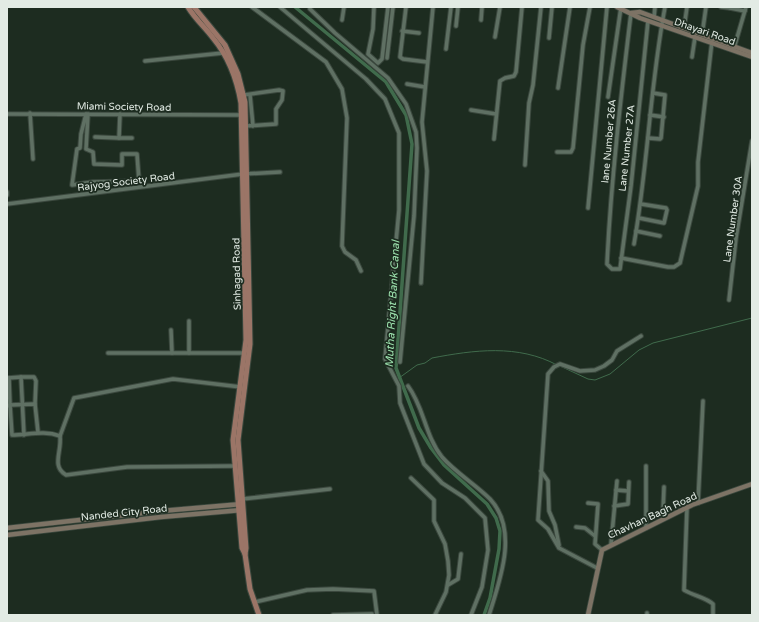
<svg xmlns="http://www.w3.org/2000/svg" width="759" height="622" viewBox="0 0 759 622" font-family="'Varela Round',sans-serif">
	<rect width="100%" height="100%" fill="#1d2c20"/>
	<g fill="none" stroke-linecap="round" stroke-linejoin="round">
		<!-- stream -->
		<g stroke="#406b4c" stroke-width="1">
			<path d="M560,366l28,13 7,1 15,-6 29,-24 14,-7 99,-25"/>
			<path d="M399,378l18,-13 8,-2 7,-5c42,-8 86,-14 125,7"/>
		</g>
		<!-- canal -->
		<path stroke="#406b4c" stroke-width="3.5" d="M295,7l91,75 20,33 6,29 -16,224 23,60 12,20 13,17 43,39 9,14 4,13 -1,18 -9,49 -6,17"/>
		<defs>
			<g id="street">
				<path d="M252,7l74,55 16,27 5,29 -5,128 3,6 11,8 5,11"/>
				<path d="M280,7l86,72 19,20 14,34v77l-14,149 14,27 1,17 24,61 18,19 23,15 20,20 3,32 -6,37 -11,28"/>
				<path d="M374,7l-1,22 -5,25 10,9 4,-4 6,-52"/>
				<path d="M406,7l-6,50 3,2 24,3"/>
				<path d="M721,7l9,1v-1"/>
				<path d="M730,8l15,3"/>
				<path d="M310,9l25,24 53,45 18,26 10,28 1,16 -3,68 -14,146"/>
				<path d="M631,13c-10,83 -20,167 -24,251l5,5h8l11,-83 17,-165"/>
				<path d="M654,17l1,-10"/>
				<path d="M342,20l2,-13"/>
				<path d="M481,20l1,-13"/>
				<path d="M456,26l2,-19"/>
				<path d="M684,28l3,-21"/>
				<path d="M402,31l17,2"/>
				<path d="M702,35l4,-28"/>
				<path d="M495,37l5,-30"/>
				<path d="M549,38l3,-31"/>
				<path d="M734,48l12,-41"/>
				<path d="M446,49l5,-42"/>
				<path d="M692,57l3,-20"/>
				<path d="M387,58l6,-51"/>
				<path d="M145,61l78,-8"/>
				<path d="M407,84l18,3"/>
				<path d="M558,88l12,-81"/>
				<path d="M244,95l35,-5 4,1 -1,9 -6,9v15l-30,2"/>
				<path d="M250,95l3,31"/>
				<path d="M608,97l13,-90"/>
				<path d="M471,110l25,4"/>
				<path d="M30,113l3,46"/>
				<path d="M7,114l235,1"/>
				<path d="M86,114l-5,20 -1,14 -3,1 -5,36 21,-3 46,-1 -2,-27h-15v11l-28,-1 -1,-12 -7,-3 2,-35"/>
				<path d="M650,115l14,2"/>
				<path d="M95,137l24,1 1,-24"/>
				<path d="M119,138h13"/>
				<path d="M648,138l12,1 1,-1 4,-43 -12,-2"/>
				<path d="M494,139l6,-58 5,-3 9,-2 2,-4 6,-65"/>
				<path d="M557,152h14l2,-4 10,-103 7,-38"/>
				<path d="M525,165l4,-62 4,-18 8,-78"/>
				<path d="M7,192v3"/>
				<path d="M7,204l236,-30 37,-2"/>
				<path d="M588,208l19,-201"/>
				<path d="M639,218l25,5 3,-13 -1,-2 -25,-4"/>
				<path d="M636,231l24,5"/>
				<path d="M634,244c14,-79 16,-159 31,-237"/>
				<path d="M621,258l47,9h6l6,-4 18,-77v-24l14,-121"/>
				<path d="M421,283l6,-112 -5,-49 11,-115"/>
				<path d="M729,300l7,-62 16,-97"/>
				<path d="M171,330l1,23"/>
				<path d="M108,353h136"/>
				<path d="M189,353v-32"/>
				<path d="M21,377h13l2,4 -1,23"/>
				<path d="M8,378l13,-1 3,58"/>
				<path d="M9,378l1,27 25,-1 3,28"/>
				<path d="M408,386c16,21 17,50 34,71 14,16 33,27 48,42 29,31 10,81 -1,116"/>
				<path d="M7,406l3,-1 2,30c16,0 32,-5 48,1 2,16 -9,30 6,39l61,-8 108,-1"/>
				<path d="M60,436l14,-38 99,-19 68,8"/>
				<path d="M541,471l7,10 1,30 6,14 4,20"/>
				<path d="M411,478l23,22v21l11,23 3,17 1,14 -3,17 -11,23"/>
				<path d="M664,487l-1,25 2,6"/>
				<path d="M616,490l12,1"/>
				<path d="M242,499l88,-10"/>
				<path d="M588,503l10,1 -3,40 7,6"/>
				<path d="M698,503l5,-102"/>
				<path d="M614,506l14,-2 1,-22"/>
				<path d="M687,508l-3,82c10,6 21,7 29,14v11"/>
				<path d="M576,527l9,1 10,8"/>
				<path d="M646,528v-62"/>
				<path d="M611,544l6,-63"/>
				<path d="M597,568l-38,-20 -11,-19 -10,-9 10,-146 6,-7 6,-3 20,7 15,-1 9,-4 8,-6 5,-9 24,-15"/>
				<path d="M448,585l10,-6 3,-25"/>
				<path d="M255,602l52,-12 26,-1 41,2 3,24"/>
				<path d="M333,615l39,-1"/>
				<path d="M647,615v-2"/>
			</g>
			<g id="secondary">
				<path d="M617,7l23,11 112,39"/>
				<path d="M631,13l9,-1 112,41"/>
				<path d="M7,528l154,-17 81,-7"/>
				<path d="M7,535l154,-18 81,-7"/>
				<path d="M588,615l14,-65 90,-45 60,-21"/>
			</g>
			<g id="primary">
				<path d="M188,7c7,12 17,20 25,31 15,18 24,42 28,65l5,237 -13,100 9,108 3,6 5,35 9,26"/>
				<path d="M194,7l31,38 13,29 7,28 5,242 -12,96 8,108 -1,6"/>
			</g>
		</defs>
		<!-- street casing -->
		<use href="#street" stroke="#3b483e" stroke-width="5.5"/>
		<!-- secondary casing -->
		<use href="#secondary" stroke="#3b483e" stroke-width="6"/>
		<!-- primary casing -->
		<use href="#primary" stroke="#3b483e" stroke-width="7"/>
		<!-- street -->
		<use href="#street" stroke="#5f7063" stroke-width="3.5"/>
		<!-- secondary -->
		<use href="#secondary" stroke="#7d7365" stroke-width="4.5"/>
		<!-- primary -->
		<use href="#primary" stroke="#9b7567" stroke-width="5"/>
	</g>
	<g text-anchor="middle" stroke-width="3.5" stroke-linejoin="round" paint-order="stroke">
		<!-- street labels -->
		<g font-size="10" fill="#e2ebe4" stroke="#1d2c20">
			<text transform="translate(705 31) rotate(19)" y="4">Dhayari Road</text>
			<text transform="translate(124 106) rotate(1)" y="4">Miami Society Road</text>
			<text transform="translate(608 141) rotate(-85)" y="4">lane Number 26A</text>
			<text transform="translate(626 148) rotate(-84)" y="4">Lane Number 27A</text>
			<text transform="translate(126 181) rotate(-7)" y="4">Rajyog Society Road</text>
			<text transform="translate(732 219) rotate(-82)" y="4">Lane Number 30A</text>
			<text transform="translate(236 274) rotate(-91)" y="4">Sinhagad Road</text>
			<text transform="translate(124 512) rotate(-6)" y="4">Nanded City Road</text>
			<text transform="translate(652 515) rotate(-25)" y="4">Chavhan Bagh Road</text>
		</g>
		<!-- water labels -->
		<g font-size="11" font-style="italic" fill="#9de2ae" stroke="#1d2c20">
			<text transform="translate(392 304) rotate(-87)" y="4">Mutha Right Bank Canal</text>
		</g>
	</g>
	<!-- border -->
	<rect width="759" height="622" fill="none" stroke="#e2ebe4" stroke-width="16"/>
</svg>
